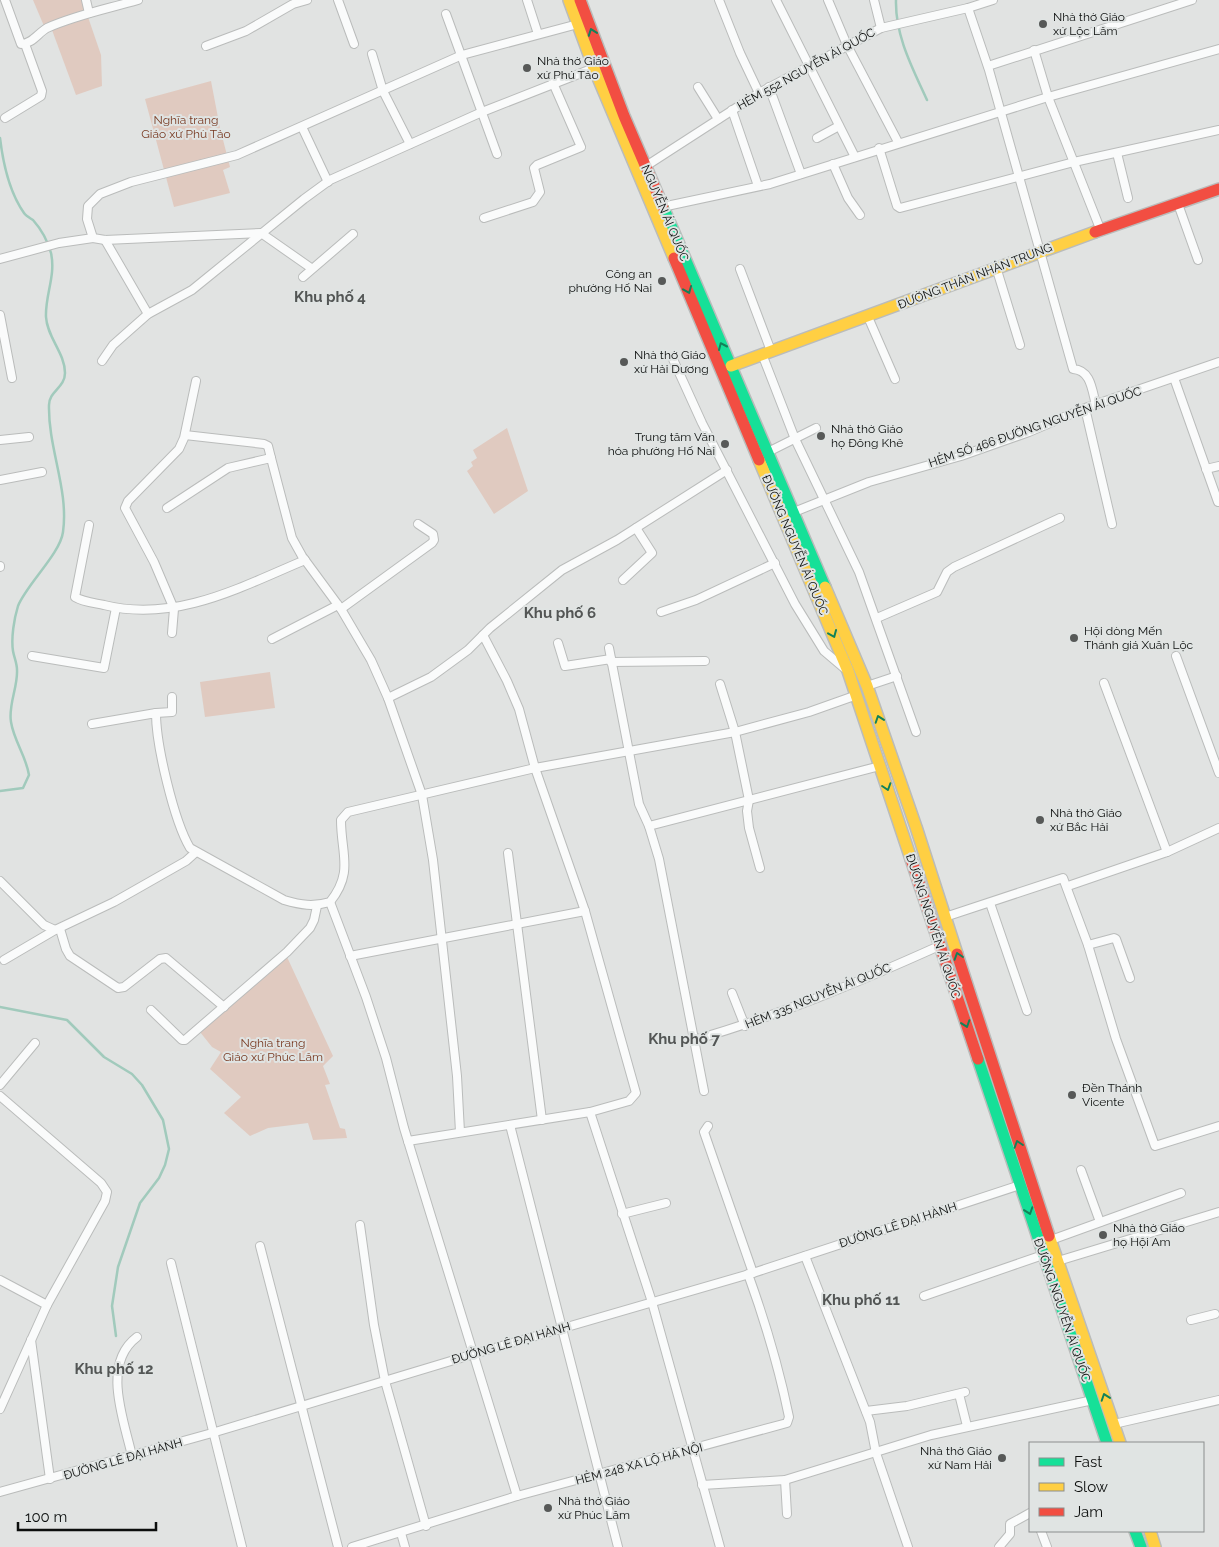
<svg xmlns="http://www.w3.org/2000/svg" width="1219" height="1547" viewBox="0 0 1219 1547" font-family="Raleway,sans-serif">
	<rect width="100%" height="100%" fill="#e1e3e2"/>
	<!-- green -->
	<g fill="#e0cac0">
		<path d="M33,0h50l3,11 -42,15z"/>
		<path d="M88,17l13,38 1,31 -26,9 -24,-65z"/>
		<path d="M211,81l9,47 10,39 -7,3 7,23 -56,14 -29,-108z"/>
		<path d="M507,428l21,63 -34,23 -27,-43 6,-5 -2,-4 6,-4 -4,-8z"/>
		<path d="M270,672l5,36 -70,9 -5,-35z"/>
		<path d="M287,957l46,99 -10,10 7,18 -5,1 15,43 5,1 2,9 -34,2 -5,-17 -40,5 -18,8 -26,-23 17,-16 -31,-28 11,-17 -9,-5 -12,-15z"/>
	</g>
	<g fill="none" stroke-linecap="round" stroke-linejoin="round">
		<!-- stream -->
		<g stroke="#a1cabc" stroke-width="2.5">
			<path d="M896,0c-1,36 17,69 31,100"/>
			<path d="M0,138c3,25 9,54 24,75 2,3 6,5 9,7 8,9 15,22 18,33 5,23 -6,42 -5,64 1,20 19,36 19,56 0,15 -16,18 -16,32 -1,43 20,85 14,127 -3,22 -36,52 -45,74 -4,13 -7,32 -5,45 1,6 4,12 4,19 1,17 -9,35 -6,52 3,19 15,34 18,53l-6,13 -23,3"/>
			<path d="M0,1007l67,13 37,37 28,17 10,11 21,35 6,29 -4,16 -6,13 -19,25 -22,64 -6,39 4,30"/>
		</g>
		<defs>
			<g id="street">
				<path d="M5,0l16,44c11,0 17,-11 26,-16 29,-13 60,-19 91,-28"/>
				<path d="M86,0l3,13"/>
				<path d="M338,0l16,44"/>
				<path d="M527,0l11,34"/>
				<path d="M719,0l21,53 19,40"/>
				<path d="M776,0l79,157"/>
				<path d="M828,0l19,45 51,97"/>
				<path d="M874,0l7,28"/>
				<path d="M968,8l21,62 84,299c18,1 19,21 23,36"/>
				<path d="M446,14l51,140"/>
				<path d="M206,46l40,-15 47,-27 14,-4"/>
				<path d="M1034,50l14,47 53,134"/>
				<path d="M372,54l11,37 27,53"/>
				<path d="M988,66l204,-66"/>
				<path d="M698,87l20,32"/>
				<path d="M769,87l32,87"/>
				<path d="M732,110l26,76"/>
				<path d="M5,118l36,-22 1,-5 -17,-47"/>
				<path d="M302,127l26,55"/>
				<path d="M817,138l22,-12"/>
				<path d="M879,148l18,58 3,2 174,-46 145,-32"/>
				<path d="M1117,153l11,45"/>
				<path d="M833,164l15,34 12,17"/>
				<path d="M646,166l113,-73 122,-65 87,-20 25,-8"/>
				<path d="M1178,204l20,56"/>
				<path d="M662,207l108,-23 278,-87 171,-48"/>
				<path d="M484,218l49,-16 7,-10 -6,-24 3,-3 44,-18 -28,-64"/>
				<path d="M105,240l43,74"/>
				<path d="M0,259l59,-16 34,-5"/>
				<path d="M996,267l24,78"/>
				<path d="M311,268l-50,-35 -156,7 -12,-2 -6,-19 1,-13 12,-12 31,-12 106,-27 225,-100 116,-31"/>
				<path d="M740,269l31,82"/>
				<path d="M303,277l50,-43"/>
				<path d="M0,315l12,63"/>
				<path d="M868,317l27,62"/>
				<path d="M762,354l33,85 64,133 57,160"/>
				<path d="M672,357l30,66 93,181 29,47 20,17"/>
				<path d="M102,361l11,-16 35,-31 44,-24 112,-91 26,-19 152,-68 112,-44"/>
				<path d="M1174,378l44,124"/>
				<path d="M1085,408l27,116"/>
				<path d="M185,435l79,9 4,2 3,12"/>
				<path d="M0,440l29,-3"/>
				<path d="M768,452l48,-24"/>
				<path d="M1206,469l13,-3"/>
				<path d="M0,480l42,-8"/>
				<path d="M167,508l61,-40 43,-10 21,80 10,18 39,53 30,51 17,38 34,97 11,65 24,216 3,56"/>
				<path d="M794,512l75,-30 92,-26 68,-24 56,-24 134,-46"/>
				<path d="M89,525l-14,72c8,5 20,6 29,8 71,18 137,-18 201,-45"/>
				<path d="M0,567v-1"/>
				<path d="M623,580l29,-27 -16,-25"/>
				<path d="M341,609l91,-66 2,-3 -1,-6 -15,-10"/>
				<path d="M661,612l35,-12 79,-37"/>
				<path d="M877,618l60,-26 10,-20 7,-5 106,-49"/>
				<path d="M172,633l2,-24 -20,-47 -29,-54 3,-7 51,-52 5,-11 12,-57"/>
				<path d="M272,639l66,-34"/>
				<path d="M558,643l7,23 46,-7"/>
				<path d="M609,648l30,156 10,22 10,33 45,232"/>
				<path d="M32,656l72,12 12,-60"/>
				<path d="M1176,656l43,117"/>
				<path d="M611,662l94,-1"/>
				<path d="M1104,683l63,169"/>
				<path d="M720,684l15,48 14,68 -2,11 2,17 11,40"/>
				<path d="M867,686l30,-10"/>
				<path d="M388,698l43,-21 37,-27 22,-22 72,-58 55,-30 110,-70"/>
				<path d="M156,713l16,-1v-15"/>
				<path d="M92,724l64,-11c0,32 18,108 34,135l94,52c17,5 29,7 46,2 24,-30 11,-48 11,-82l7,-8 187,-44 200,-36 74,-20 48,-17"/>
				<path d="M649,826l231,-60"/>
				<path d="M508,853l34,267"/>
				<path d="M0,881l44,44 11,5 59,-28 72,-41 10,-9"/>
				<path d="M1068,886l99,-34 52,-24"/>
				<path d="M330,902l36,95 20,61 18,70 113,368"/>
				<path d="M990,903l37,108"/>
				<path d="M945,917l118,-39 25,67 28,94 39,107 64,-20"/>
				<path d="M60,929l6,20 4,7 48,32 6,-1 36,-28 6,-1 58,49"/>
				<path d="M1088,945l26,-7 2,1 14,39"/>
				<path d="M350,956l235,-45"/>
				<path d="M4,960l51,-30"/>
				<path d="M732,993l13,33"/>
				<path d="M151,1010l31,30h3l102,-88 23,-24 4,-8 3,-14"/>
				<path d="M694,1040c84,-24 165,-58 245,-94"/>
				<path d="M0,1085l35,-42"/>
				<path d="M0,1096l101,87 6,9 -2,9 -58,104 -47,104"/>
				<path d="M590,1112l62,190 68,245"/>
				<path d="M510,1125l108,422"/>
				<path d="M708,1126l-4,6 49,141"/>
				<path d="M408,1141l182,-29 39,-11 7,-8 -51,-182 -50,-143 -16,-59 -12,-28 -24,-46"/>
				<path d="M1081,1170l19,52"/>
				<path d="M622,1214l44,-11"/>
				<path d="M360,1225l14,100 11,56 41,145"/>
				<path d="M1051,1240l130,-47"/>
				<path d="M260,1246l78,301"/>
				<path d="M805,1256l65,166 6,31 32,94"/>
				<path d="M1058,1261l161,-49"/>
				<path d="M171,1263l71,284"/>
				<path d="M0,1280l47,25"/>
				<path d="M924,1296l119,-41"/>
				<path d="M1191,1320l24,-6"/>
				<path d="M31,1340l19,139"/>
				<path d="M959,1394l8,32"/>
				<path d="M866,1411l41,-5 58,-14"/>
				<path d="M1114,1424l105,-24"/>
				<path d="M132,1456c-8,-36 -31,-92 5,-119"/>
				<path d="M785,1480l2,34"/>
				<path d="M702,1485l83,-5 146,-45 162,-35"/>
				<path d="M0,1492l212,-59 262,-79 279,-81 267,-88"/>
				<path d="M1041,1531l6,16"/>
				<path d="M401,1533l4,14"/>
				<path d="M352,1547l165,-51 270,-73 2,-6c-10,-49 -24,-96 -41,-143"/>
				<path d="M999,1547l11,-13v-10l20,-11"/>
			</g>
			<g id="fast">
				<path d="M663,207l162,380"/>
				<path d="M978,1059l129,384"/>
				<path d="M1135,1531l6,16"/>
			</g>
			<g id="slow">
				<path d="M569,0l25,68 80,190"/>
				<path d="M731,366l364,-134"/>
				<path d="M759,460l89,211 63,188"/>
				<path d="M825,587l42,99 49,141 41,127"/>
				<path d="M1049,1236l71,207"/>
				<path d="M1150,1531l5,16"/>
			</g>
			<g id="jam">
				<path d="M580,0l44,116 39,91"/>
				<path d="M1095,232l124,-43"/>
				<path d="M674,258l85,202"/>
				<path d="M911,859l67,200"/>
				<path d="M957,954l92,282"/>
			</g>
		</defs>
		<!-- street casing -->
		<use href="#street" stroke="#babcbb" stroke-width="10"/>
		<!-- fast casing -->
		<use href="#fast" stroke="#babcbb" stroke-width="14"/>
		<!-- slow casing -->
		<use href="#slow" stroke="#babcbb" stroke-width="14"/>
		<!-- jam casing -->
		<use href="#jam" stroke="#babcbb" stroke-width="14"/>
		<!-- street -->
		<use href="#street" stroke="#fafbfb" stroke-width="8"/>
		<!-- fast -->
		<use href="#fast" stroke="#16e098" stroke-width="11"/>
		<!-- slow -->
		<use href="#slow" stroke="#ffcf43" stroke-width="11"/>
		<!-- jam -->
		<use href="#jam" stroke="#f24e42" stroke-width="11"/>
	</g>
	<!-- one-way arrows -->
	<defs><path id="oneway-chevron" d="M-2-3.5L2.5 0L-2 3.5" fill="none" stroke-width="1.6" stroke-linecap="round" stroke-linejoin="round" transform="scale(1.25)"/></defs>
	<g stroke="#128259">
		<use href="#oneway-chevron" transform="translate(592 32) rotate(-110)"/>
		<use href="#oneway-chevron" transform="translate(688 290) rotate(68)"/>
		<use href="#oneway-chevron" transform="translate(722 346) rotate(-114)"/>
		<use href="#oneway-chevron" transform="translate(833 634) rotate(67)"/>
		<use href="#oneway-chevron" transform="translate(879 719) rotate(-109)"/>
		<use href="#oneway-chevron" transform="translate(887 787) rotate(72)"/>
		<use href="#oneway-chevron" transform="translate(958 956) rotate(-108)"/>
		<use href="#oneway-chevron" transform="translate(966 1024) rotate(71)"/>
		<use href="#oneway-chevron" transform="translate(1018 1144) rotate(-108)"/>
		<use href="#oneway-chevron" transform="translate(1029 1211) rotate(71)"/>
		<use href="#oneway-chevron" transform="translate(1105 1397) rotate(-109)"/>
	</g>
	<!-- markers -->
	<g fill="#575958" stroke="#e0e4e3" stroke-width="2">
		<circle cx="1043" cy="24" r="5"/>
		<circle cx="527" cy="68" r="5"/>
		<circle cx="662" cy="281" r="5"/>
		<circle cx="624" cy="362" r="5"/>
		<circle cx="821" cy="436" r="5"/>
		<circle cx="725" cy="444" r="5"/>
		<circle cx="1074" cy="638" r="5"/>
		<circle cx="1040" cy="820" r="5"/>
		<circle cx="1072" cy="1095" r="5"/>
		<circle cx="1103" cy="1235" r="5"/>
		<circle cx="1002" cy="1458" r="5"/>
		<circle cx="548" cy="1508" r="5"/>
	</g>
	<g text-anchor="middle" stroke-width="4" stroke-linejoin="round" paint-order="stroke">
		<!-- poi labels -->
		<g font-size="12" fill="#0c0e0d" stroke="#e0e4e3" text-anchor="start">
			<text x="1053" y="21">Nhà thờ Giáo<tspan x="1053" dy="14">xứ Lộc Lâm</tspan></text>
			<text x="537" y="65">Nhà thờ Giáo<tspan x="537" dy="14">xứ Phú Tảo</tspan></text>
			<text x="652" y="278" text-anchor="end">Công an<tspan x="652" dy="14">phường Hố Nai</tspan></text>
			<text x="634" y="359">Nhà thờ Giáo<tspan x="634" dy="14">xứ Hải Dương</tspan></text>
			<text x="831" y="433">Nhà thờ Giáo<tspan x="831" dy="14">họ Đông Khê</tspan></text>
			<text x="715" y="441" text-anchor="end">Trung tâm Văn<tspan x="715" dy="14">hóa phường Hố Nai</tspan></text>
			<text x="1084" y="635">Hội dòng Mến<tspan x="1084" dy="14">Thánh giá Xuân Lộc</tspan></text>
			<text x="1050" y="817">Nhà thờ Giáo<tspan x="1050" dy="14">xứ Bắc Hải</tspan></text>
			<text x="1082" y="1092">Đền Thánh<tspan x="1082" dy="14">Vicente</tspan></text>
			<text x="1113" y="1232">Nhà thờ Giáo<tspan x="1113" dy="14">họ Hội Am</tspan></text>
			<text x="992" y="1455" text-anchor="end">Nhà thờ Giáo<tspan x="992" dy="14">xứ Nam Hải</tspan></text>
			<text x="558" y="1505">Nhà thờ Giáo<tspan x="558" dy="14">xứ Phúc Lâm</tspan></text>
		</g>
		<!-- street labels -->
		<g font-size="12" fill="#0c0e0d" stroke="#e0e4e3">
			<text transform="translate(806 69) rotate(-29)" y="4">HẺM 552 NGUYỄN ÁI QUỐC</text>
			<text transform="translate(665 213) rotate(67)" y="4">NGUYỄN ÁI QUỐC</text>
			<text transform="translate(975 276) rotate(-21)" y="4">ĐƯỜNG THÂN NHÂN TRUNG</text>
			<text transform="translate(1035 427) rotate(-19)" y="4">HẺM SỐ 466 ĐƯỜNG NGUYỄN ÁI QUỐC</text>
			<text transform="translate(795 545) rotate(67)" y="4">ĐƯỜNG NGUYỄN ÁI QUỐC</text>
			<text transform="translate(933 926) rotate(72)" y="4">ĐƯỜNG NGUYỄN ÁI QUỐC</text>
			<text transform="translate(818 996) rotate(-22)" y="4">HẺM 335 NGUYỄN ÁI QUỐC</text>
			<text transform="translate(898 1225) rotate(-18)" y="4">ĐƯỜNG LÊ ĐẠI HÀNH</text>
			<text transform="translate(1062 1310) rotate(71)" y="4">ĐƯỜNG NGUYỄN ÁI QUỐC</text>
			<text transform="translate(511 1343) rotate(-16)" y="4">ĐƯỜNG LÊ ĐẠI HÀNH</text>
			<text transform="translate(123 1459) rotate(-16)" y="4">ĐƯỜNG LÊ ĐẠI HÀNH</text>
			<text transform="translate(639 1464) rotate(-15)" y="4">HẺM 248 XA LỘ HÀ NỘI</text>
		</g>
		<!-- park labels -->
		<g font-size="12" fill="#783921" stroke="#e0e4e3">
			<text x="186" y="124">Nghĩa trang<tspan x="186" dy="14">Giáo xứ Phù Tảo</tspan></text>
			<text x="273" y="1047">Nghĩa trang<tspan x="273" dy="14">Giáo xứ Phúc Lâm</tspan></text>
		</g>
		<!-- quarter labels -->
		<g font-size="15" font-weight="bold" fill="#535655" stroke="#e0e4e3">
			<text x="330" y="302">Khu phố 4</text>
			<text x="560" y="618">Khu phố 6</text>
			<text x="684" y="1044">Khu phố 7</text>
			<text x="861" y="1305">Khu phố 11</text>
			<text x="114" y="1374">Khu phố 12</text>
		</g>
	</g>
	<!-- legend -->
	<rect x="1029" y="1442" width="175" height="90" fill="#e0e4e3" stroke="#8b8e8d"/>
	<rect x="1039" y="1458" width="25" height="8" fill="#16e098" stroke="#8b8e8d"/>
	<text x="1074" y="1467" font-size="15" fill="#0c0e0d">Fast</text>
	<rect x="1039" y="1483" width="25" height="8" fill="#ffcf43" stroke="#8b8e8d"/>
	<text x="1074" y="1492" font-size="15" fill="#0c0e0d">Slow</text>
	<rect x="1039" y="1508" width="25" height="8" fill="#f24e42" stroke="#8b8e8d"/>
	<text x="1074" y="1517" font-size="15" fill="#0c0e0d">Jam</text>
	<!-- scale -->
	<path d="M18 1522v8h138v-8" fill="none" stroke="#0c0e0d" stroke-width="2.5"/>
	<text x="25" y="1522" font-size="15" fill="#0c0e0d" stroke="#e0e4e3" stroke-width="4" paint-order="stroke">100 m</text>
</svg>
